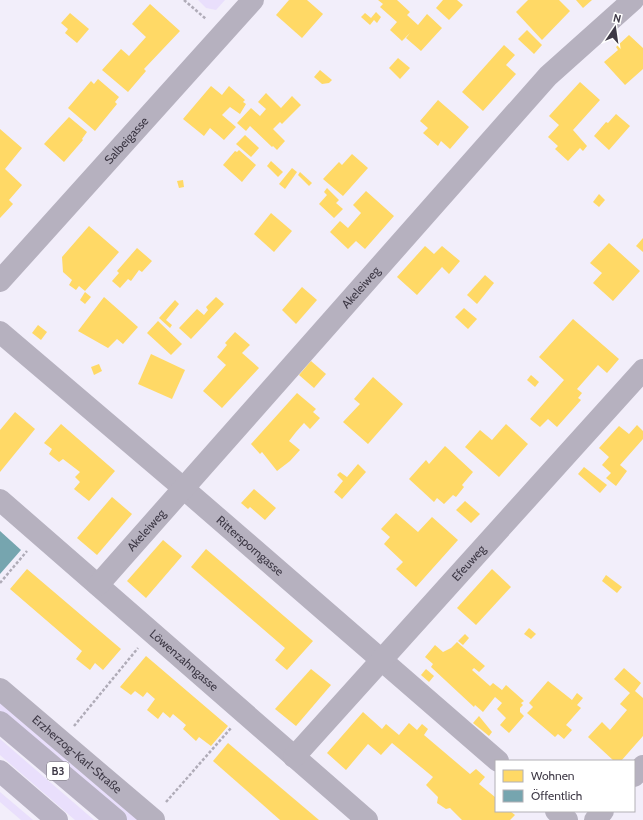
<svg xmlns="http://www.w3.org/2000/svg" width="643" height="820" viewBox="0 0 643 820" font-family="Cabin,sans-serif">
	<rect width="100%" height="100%" fill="#f2eefa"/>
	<!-- green -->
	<g fill="#e9dffc">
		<path d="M198,0h27l-9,10 -10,-2z"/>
		<path d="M0,700l139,120h-14l-125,-108z"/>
		<path d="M0,739l94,81h-19l-75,-65z"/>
		<path d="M0,792l33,28h-12l-21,-18z"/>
	</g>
	<!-- homes -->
	<g fill="#ffd966">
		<path d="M289,0h18l16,14 -21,24 -26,-23z"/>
		<path d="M378,0h19l13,12 -3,3 11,10 9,-11 15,14 -21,23 -15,-13 4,-5 -8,8 -12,-11 7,-8 -17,-15 3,-3z"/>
		<path d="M443,0h14l6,5 -14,15 -13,-12z"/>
		<path d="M528,0h31l11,11 -28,29 -26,-28z"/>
		<path d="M576,0h16l-9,8z"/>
		<path d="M150,4l30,27 -36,38 2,2 -18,21 -26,-22 19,-21 8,7 17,-19 -14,-13z"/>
		<path d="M376,12l5,5 -4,6 -3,-3 -4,5 -9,-8 4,-4 6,5z"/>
		<path d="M70,13l19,16 -12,14 -12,-10 3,-4 -7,-6z"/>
		<path d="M527,30l15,15 -8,9 -16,-15z"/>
		<path d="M629,35l14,13v21l-18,16 -21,-23 14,-12 -2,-3z"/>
		<path d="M504,45l11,10 -9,10 10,9 -33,37 -21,-19z"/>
		<path d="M398,58l12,10 -10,11 -11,-11z"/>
		<path d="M320,70l12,10 -3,3 -7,1 -8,-7z"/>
		<path d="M98,79l21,18 -4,5 2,2 -22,27 -27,-23 23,-27 3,3z"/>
		<path d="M580,82l20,18 -27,30 14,16 -4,5 -3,-3 -12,13 -13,-12 3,-3 -10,-9 11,-12 -10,-9z"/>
		<path d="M211,86l11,9 7,-9 16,14 -2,2 3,2 -6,10 -10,-7 -8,8 14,12 -12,13 -14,-12 -6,8 -21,-17z"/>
		<path d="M266,93l15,15 11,-12 9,9 -19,19 -2,-2 -7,7 12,12 -8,9 -4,-4 -1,1 -22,-21 -4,5 -9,-8 14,-15 9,8 6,-7 -8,-7z"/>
		<path d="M438,100l31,27 -19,22 -9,-8 -3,5 -15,-13 5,-5 -8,-7z"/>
		<path d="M616,114l14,12 -21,24 -15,-14 12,-14 2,1z"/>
		<path d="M69,117l18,15 -5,7 1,1 -19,22 -20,-18z"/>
		<path d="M0,129l22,19 -17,21 17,16 -13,15 4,4 -13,14z"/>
		<path d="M245,135l14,13 -8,9 -15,-13z"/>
		<path d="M239,150l17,15 -14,17 -19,-17 12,-14 2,1z"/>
		<path d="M352,154l16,14 -25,28 -20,-17 16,-17 3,3z"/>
		<path d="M271,161l12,11 -5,5 -11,-11z"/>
		<path d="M292,168l5,4 -12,17 -6,-5z"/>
		<path d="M300,172l12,11 -3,3 -11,-11z"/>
		<path d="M183,180l1,7 -5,1 -2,-7z"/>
		<path d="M327,188l12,12 -3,3 7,6 -9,9 -15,-14 8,-9 -3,-3z"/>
		<path d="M366,191l28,25 -29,33 -9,-8 -8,8 -18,-17 10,-11 8,7 13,-15 -8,-8z"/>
		<path d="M599,194l6,6 -6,7 -6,-5z"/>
		<path d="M271,213l21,18 -18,21 -20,-18z"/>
		<path d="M89,226l30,26 -34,39 -6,-5 -3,4 -7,-5 3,-5 -9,-8 -1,-15z"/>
		<path d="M643,238v14l-7,-6z"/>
		<path d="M609,243l31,28 -27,30 -20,-18 9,-10 -12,-10z"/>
		<path d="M425,246l9,8 8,-8 18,15 -11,13 -7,-7 -25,28 -20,-18z"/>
		<path d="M137,248l15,13 -10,11 -3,-2 -8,11 -3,-2 -8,9 -8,-7 7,-8 -2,-2z"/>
		<path d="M485,275l9,8 -17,21 -10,-9z"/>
		<path d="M302,287l15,13 -21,24 -14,-14z"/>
		<path d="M85,292l6,5 -6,7 -5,-4z"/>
		<path d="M104,297l34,30 -15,17 -6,-5 -9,9 -30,-17z"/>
		<path d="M216,297l8,7 -33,35 -12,-11 18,-19 7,6 4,-5 -2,-3z"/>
		<path d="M175,300l4,4 -13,16 6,5 -2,3 -11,-10z"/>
		<path d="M464,308l13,11 -9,10 -13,-12z"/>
		<path d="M573,319l46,40 -12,14 -9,-8 -21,24 5,4 -4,5 3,2 -24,27 -9,-8 -8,8 -10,-8 34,-39 -25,-23z"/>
		<path d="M158,321l24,23 -11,11 -24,-22z"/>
		<path d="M38,325l9,7 -6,8 -9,-7z"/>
		<path d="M235,332l15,13 -8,8 17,15 -37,40 -19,-17 23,-26 -9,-8 10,-12 -2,-2z"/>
		<path d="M151,354l34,16 -13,29 -34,-15z"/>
		<path d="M311,361l15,13 -12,14 -15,-13z"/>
		<path d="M99,364l3,7 -8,4 -3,-8z"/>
		<path d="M531,375l8,7 -4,5 -8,-7z"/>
		<path d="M373,377l30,27 -35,40 -25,-22 17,-18 -6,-5z"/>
		<path d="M297,393l19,16 -3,3 7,6 -10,11 -6,-6 -8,9 -7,9 11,9 -10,11 -13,10 -15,-19 -2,2 -9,-10z"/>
		<path d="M15,412l20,17 -35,43v-42z"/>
		<path d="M61,424l54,47 -26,30 -15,-12 6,-7 -5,-5 5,-5 -17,-13 -4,3 -10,-8 3,-5 -8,-6z"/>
		<path d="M506,424l22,20 -29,33 -34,-30 15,-17 12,10z"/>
		<path d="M637,425l6,6v8l-23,26 7,6 -11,15 -10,-8 5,-5 -9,-8 7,-8 -10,-9 20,-22 10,8z"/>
		<path d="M445,446l28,26 -11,13 2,2 -8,10 -3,-2 -9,9 -7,-6 -3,4 -25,-23 17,-19 3,4z"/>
		<path d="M358,464l8,8 -24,27 -8,-7 9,-11 -6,-6 3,-3 7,5z"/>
		<path d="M584,467l23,18 -7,8 -22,-19z"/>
		<path d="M254,489l22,19 -11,12 -15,-13 -2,2 -7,-6z"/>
		<path d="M112,497l20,17 -35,41 -20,-17z"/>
		<path d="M465,501l15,13 -9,9 -15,-13z"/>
		<path d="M396,513l22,19 14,-15 26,23 -42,47 -20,-18 7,-7 -19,-18 6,-7 -9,-8z"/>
		<path d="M163,540l19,16 -36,42 -19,-17z"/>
		<path d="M206,549l107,92 -26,29 -12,-10 10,-12 -94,-81z"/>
		<path d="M27,569l94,80 -18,21 -8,-7 -5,7 -14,-11 6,-8 -72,-62z"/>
		<path d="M492,569l19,18 -35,38 -19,-17z"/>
		<path d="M606,575l16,12 -5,6 -15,-12z"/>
		<path d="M529,628l7,6 -5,5 -7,-5z"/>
		<path d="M465,634l4,4 -6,7 -5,-4z"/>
		<path d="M457,642l28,24 -6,6 -5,-4 -2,2 18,16 3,-3 9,7 4,-5 18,16 -3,2 2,2 -3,3v4l4,4 -15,17 -9,-8 6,-7 -9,-9 5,-6 -7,-6 -12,15 -8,-7 -1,2 -43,-40 2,-3 -8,-7 10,-12 8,7 8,-4z"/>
		<path d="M146,656l82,70 -17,20 -12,-9 -3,4 -13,-12 3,-4 -13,-11 -3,4 -7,-6 -5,7 -11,-9 8,-11 -8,-7 -4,5 -8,-6 -4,4 -11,-8z"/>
		<path d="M624,668l17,15 -6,8 8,7v38l-22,25h-7l-26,-24 14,-15 8,8 17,-20 -7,-6 10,-11 -16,-14z"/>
		<path d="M311,669l20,16 -35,41 -21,-17z"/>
		<path d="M426,669l8,7 -5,6 -8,-7z"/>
		<path d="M548,681l24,19 5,-7 6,5 -6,7 4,3 -15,17 6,5 -8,9 -6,-5 -3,3 -28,-24 6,-6 -4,-4z"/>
		<path d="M363,712l19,17 4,-5 13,11 10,-12 8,7 5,-6 6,5 -4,6 46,39 6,-5 9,8 -6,7 16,13 1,-1v15h14l5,4 -5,5h-48l-12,-12 -4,1 -9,-6 1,-6 -12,-12 7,-8 -41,-34 -11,12 -13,-11 -22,26 -19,-17z"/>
		<path d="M479,716l13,16 -3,4 -16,-13z"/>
		<path d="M228,743l91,77h-39l-67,-59z"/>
	</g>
	<!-- public -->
	<path fill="#76a5af" d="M0,531l21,19 -21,24z"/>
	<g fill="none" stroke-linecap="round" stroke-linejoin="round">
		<!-- path -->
		<g stroke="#b0acb8" stroke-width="2.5" stroke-dasharray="3 2" stroke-linecap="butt">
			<path d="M184,0l22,19"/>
			<path d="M0,583l27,-32"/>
			<path d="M74,726l64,-78"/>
			<path d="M166,802l65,-74"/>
		</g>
		<!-- street -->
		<g stroke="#b6b1bf" stroke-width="22">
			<path id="s1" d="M0,281l253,-281"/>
			<path id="s2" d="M0,332l182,155 316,274"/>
			<path id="s3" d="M0,500l367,320"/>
			<path id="s4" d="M98,585l450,-509 85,-76"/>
			<path id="s5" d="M0,689l154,131"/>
			<path id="s6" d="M294,757l349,-387"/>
			<path d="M634,776l9,-10"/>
			<path d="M556,811l11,9"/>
			<path d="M595,820l8,-9"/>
		</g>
		<!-- primary -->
		<g stroke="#b8b2c3" stroke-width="22">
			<path d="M0,722l116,98"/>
			<path d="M0,771l57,49"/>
		</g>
	</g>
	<g text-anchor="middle" stroke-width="4" stroke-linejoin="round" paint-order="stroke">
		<!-- shield labels -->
		<rect fill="#fff" stroke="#78747e" stroke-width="1" x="47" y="762" width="22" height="18" rx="3"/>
		<g font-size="11" font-weight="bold" fill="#3e3946">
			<text x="58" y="775">B3</text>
		</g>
		<!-- street labels -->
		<g font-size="12" fill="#3e3946" stroke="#fff">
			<text dy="4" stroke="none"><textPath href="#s1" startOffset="189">Salbeigasse</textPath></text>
			<text dy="4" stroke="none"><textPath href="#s4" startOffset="397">Akeleiweg</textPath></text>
			<text dy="4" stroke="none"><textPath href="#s4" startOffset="73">Akeleiweg</textPath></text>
			<text dy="4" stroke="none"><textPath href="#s2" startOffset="329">Rittersporngasse</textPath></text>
			<text dy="4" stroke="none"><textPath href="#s6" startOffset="261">Efeuweg</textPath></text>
			<text dy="4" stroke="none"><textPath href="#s3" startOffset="244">Löwenzahngasse</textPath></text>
			<text dy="4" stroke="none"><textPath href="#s5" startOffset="101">Erzherzog-Karl-Straße</textPath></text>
		</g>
	</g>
	<!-- legend -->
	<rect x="495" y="760" width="140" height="52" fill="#ffffff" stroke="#b2b0b5"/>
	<rect x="503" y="770" width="20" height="12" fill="#ffd966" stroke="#b2b0b5"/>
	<text x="531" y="780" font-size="12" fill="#3e3946">Wohnen</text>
	<rect x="503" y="790" width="20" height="12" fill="#76a5af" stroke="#b2b0b5"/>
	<text x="531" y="800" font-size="12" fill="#3e3946">Öffentlich</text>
	<!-- north arrow -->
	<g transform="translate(615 28) rotate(13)" stroke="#ffffff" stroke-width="3" paint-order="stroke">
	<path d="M0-3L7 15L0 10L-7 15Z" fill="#3e3946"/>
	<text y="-6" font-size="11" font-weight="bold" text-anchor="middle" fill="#3e3946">N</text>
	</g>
</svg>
